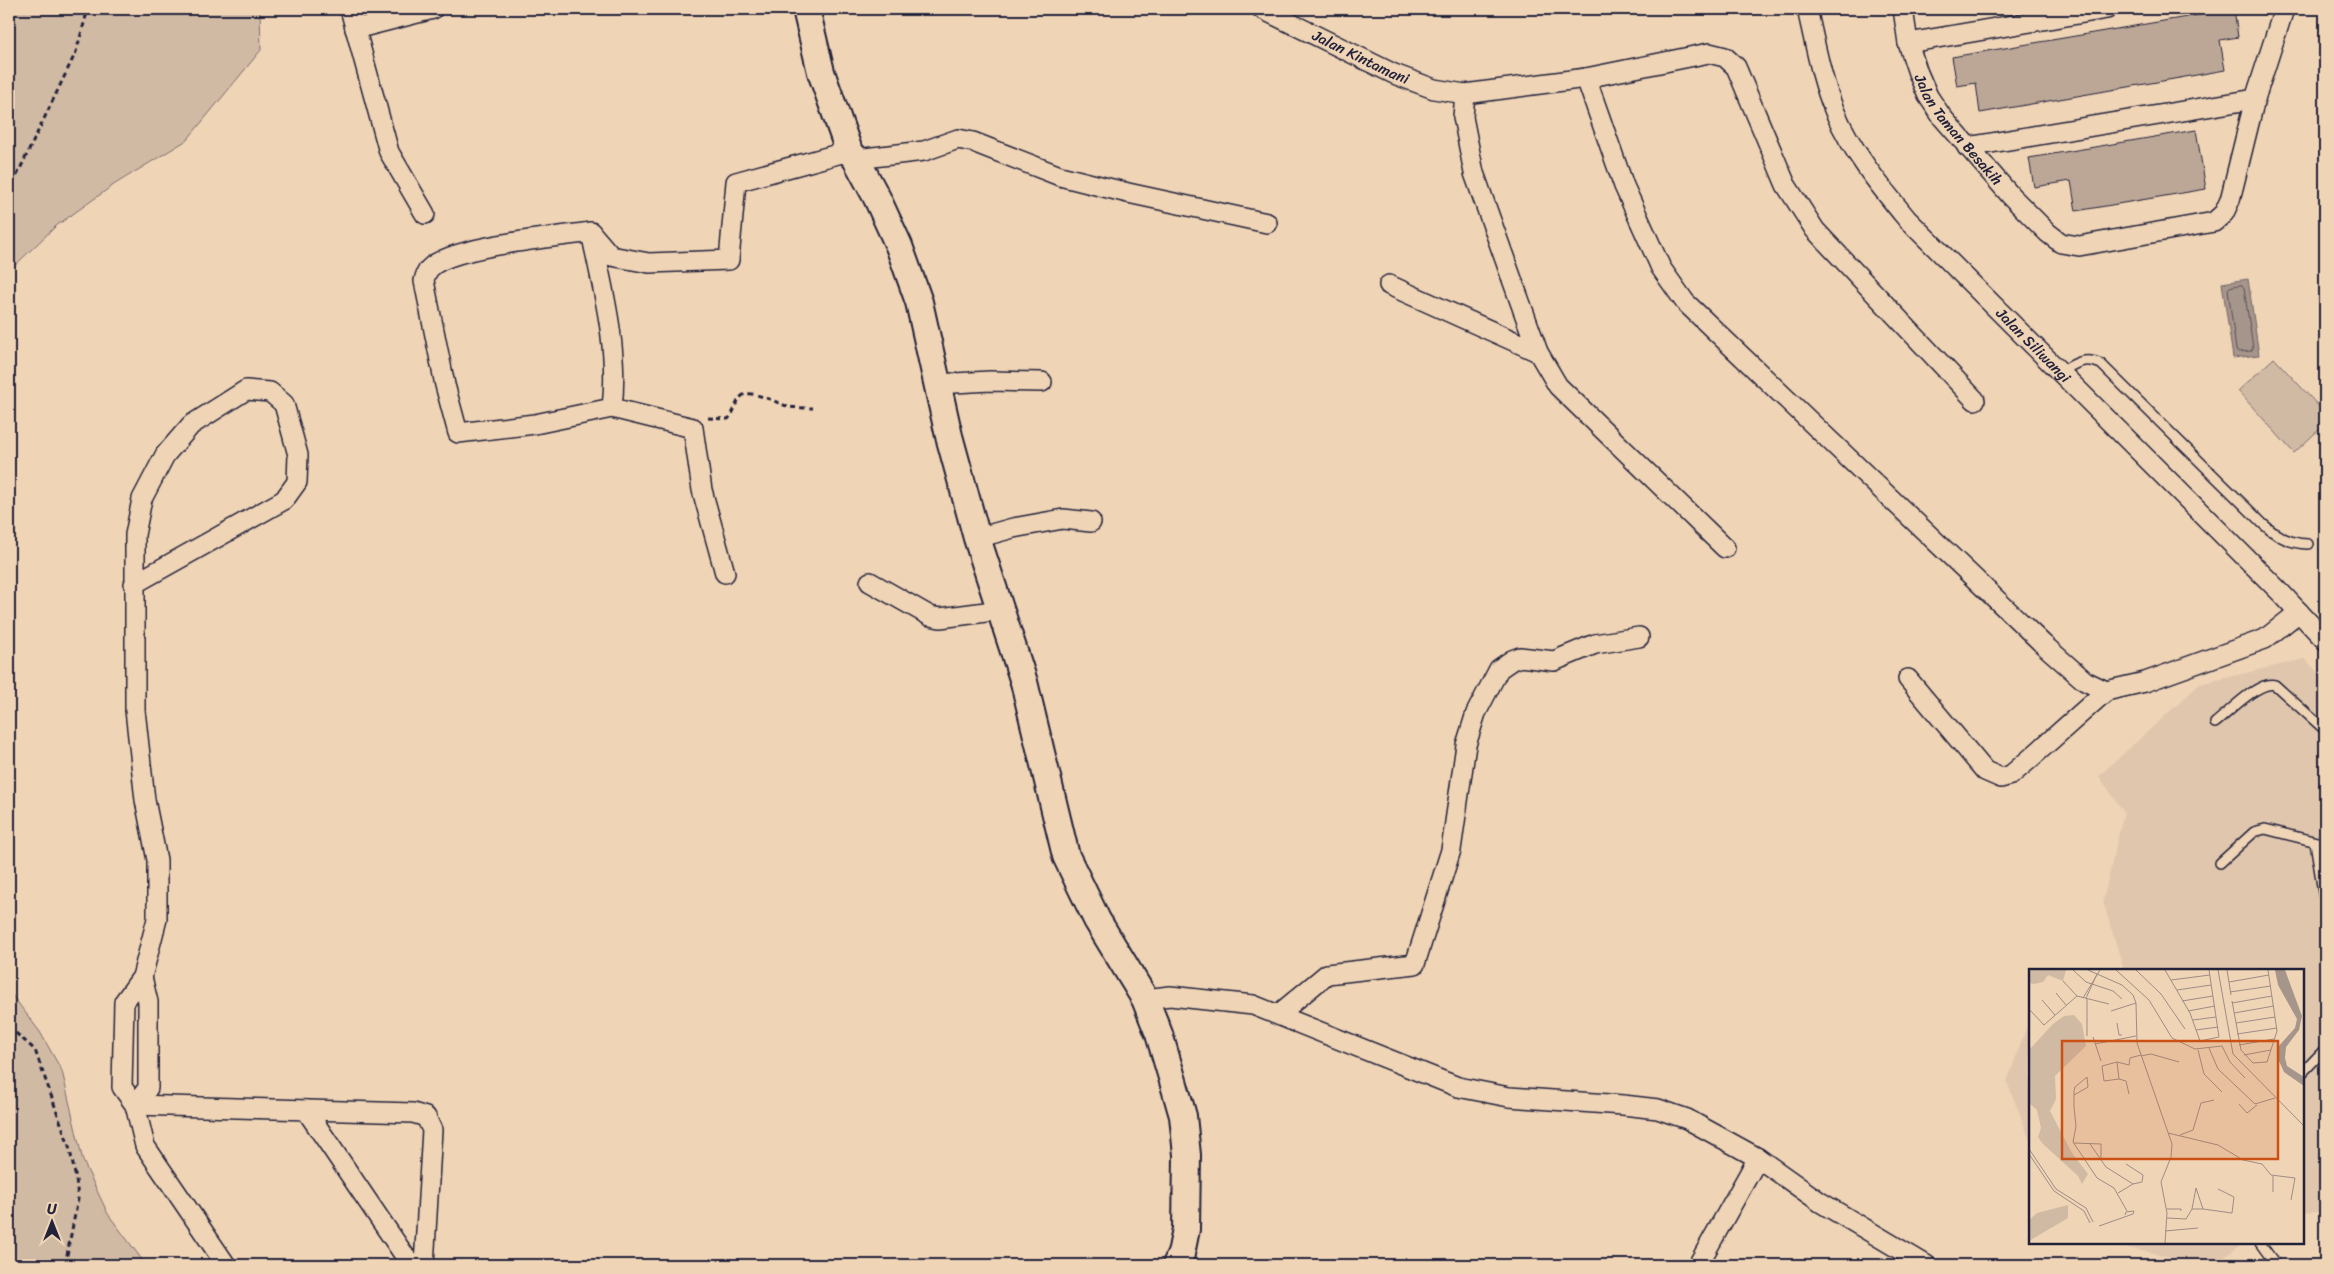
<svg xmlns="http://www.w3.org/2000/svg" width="2334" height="1274" viewBox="0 0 2334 1274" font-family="Sriracha,sans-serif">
	<rect width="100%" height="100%" fill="#efd4b6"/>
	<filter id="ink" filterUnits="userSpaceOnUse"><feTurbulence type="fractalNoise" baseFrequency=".02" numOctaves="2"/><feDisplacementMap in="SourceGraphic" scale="10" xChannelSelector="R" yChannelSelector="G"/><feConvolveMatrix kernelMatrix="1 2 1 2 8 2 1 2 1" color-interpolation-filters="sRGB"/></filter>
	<g filter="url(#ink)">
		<!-- built -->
		<g fill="#e0c6ad">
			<path d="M2305,659l20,21v531l-22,2v-243h-179l-21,-69 21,-89 -25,-36 101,-92z"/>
			<path d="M2030,1018v122l-23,-58z"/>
			<path d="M2107,1243h137l-24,17 -32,1z"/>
		</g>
		<!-- green -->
		<g fill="#d1baa4" stroke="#7a6e70">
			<path d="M9,9h251l1,41 -74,90 -72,44 -59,42 -47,45z"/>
			<path d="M2274,358l51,55v11l-31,29 -56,-62z"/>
			<path d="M9,991l31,41 22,39 21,90 25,53 38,51h-137z"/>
		</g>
		<!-- water -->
		<path fill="#a6958a" stroke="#71676a" d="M2248,279l11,76 -26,3 -11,-75z"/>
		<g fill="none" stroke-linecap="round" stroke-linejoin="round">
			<!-- shore -->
			<path stroke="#57505b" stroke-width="1" d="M2242,285l2,3 9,60 -2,3 -12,1 -3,-2 -8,-61 2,-2z"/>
		</g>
		<!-- building -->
		<g fill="#bca797" stroke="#22223b">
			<path d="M2234,9l4,28 -18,3 5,30 -245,43 -4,-30 -19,3 -5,-29z"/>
			<path d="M2196,130l10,59 -130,22 -5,-30 -37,6 -5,-29z"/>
		</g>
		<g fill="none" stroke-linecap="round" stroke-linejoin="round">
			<defs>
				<g id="lane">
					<path d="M2059,373c15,-9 25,-17 42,-9l162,160c13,12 27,20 45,20"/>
					<path d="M2215,723c13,-10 44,-43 60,-38l50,45"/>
					<path d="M2315,842l10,63"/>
					<path d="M2220,863l34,-31 11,-3 60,15"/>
					<path d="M2303,1072l22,-23"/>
					<path d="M2260,1243l16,22"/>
				</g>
				<g id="street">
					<path d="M350,9l39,143 36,62"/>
					<path id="s1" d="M1262,9l132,65 40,15 31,5 121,-16 123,-25 16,4 11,10 50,118 29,45 160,170"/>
					<path id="s2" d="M1807,9c8,34 14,70 28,103 17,40 45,74 72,107l375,375 43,46"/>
					<path id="s3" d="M1903,9l5,34 10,30 10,23 14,21 69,79 37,37 13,10 18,3 135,-24 10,-9 6,-13 25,-101 29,-90"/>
					<path d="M355,29l78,-20"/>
					<path d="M1908,43l199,-34"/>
					<path d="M1586,78l38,108 37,82 24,34 359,343 41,36 21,10 39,-9 120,-43 34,-27"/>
					<path d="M1465,94l-2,23 11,56 64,179 20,34 167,162"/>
					<path d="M1967,147l288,-48"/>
					<path d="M856,159l68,-8 34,-12 15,3 87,34 68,17 139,30"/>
					<path d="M591,232c12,58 28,116 21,176l-77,16 -77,9 -13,-48 -21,-104c1,-5 2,-9 6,-13 21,-22 127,-31 161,-36z"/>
					<path d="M593,235l18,21 38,7 80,-3 7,-78 113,-31"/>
					<path d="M1389,285l149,67"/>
					<path d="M937,384l53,-3 52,1"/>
					<path d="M612,408l81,20 9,62 23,83"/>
					<path d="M977,538l36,-10 50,-9 28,3"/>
					<path d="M870,582l60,34 10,2 61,-8"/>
					<path d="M134,584l150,-84 13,-18 1,-27 -14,-51 -14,-12 -24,-2 -55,35 -26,30 -23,44 -7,36v175l10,90 12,60v59l-15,58 -18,25 -2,85 13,18 10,41 81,119"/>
					<path d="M1908,679l77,92 16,7 10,-3 21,-18 74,-66"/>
					<path d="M1145,999l25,-3 83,9 205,82 51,10 114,8 35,4 29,10 71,39 62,44 106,63"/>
					<path d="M1279,1014l48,-40 88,-10 36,-114 15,-105 10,-32 23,-44 13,-9 8,-3 34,4 41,-17 44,-7"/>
					<path d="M135,1105l278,8 13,4 6,13 -8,135"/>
					<path d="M135,1105l13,-17v-86l-6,-25"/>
					<path d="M306,1110l105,155"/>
					<path d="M1698,1265l60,-107"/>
				</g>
				<path id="secondary" d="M806,9l15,63 28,79 7,8 21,39 22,48 20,56 30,134 28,102 47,144 42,174 31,64 48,79 14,35 14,47 10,35 4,39 -1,74 -5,25 -5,11"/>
			</defs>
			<!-- lane casing -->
			<use href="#lane" stroke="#22223b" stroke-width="12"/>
			<!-- street casing -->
			<use href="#street" stroke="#22223b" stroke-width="22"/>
			<!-- secondary casing -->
			<use href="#secondary" stroke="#22223b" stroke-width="30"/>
			<!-- path -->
			<g stroke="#22223b" stroke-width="3" stroke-dasharray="5 4" stroke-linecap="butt">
				<path d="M9,192l67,-140 12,-43"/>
				<path d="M708,418l20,1c7,-6 7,-17 14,-23 9,-8 38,9 48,11 7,1 16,1 23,1"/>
				<path d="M9,1027l26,23 34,96 7,33 2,20 -13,66"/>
			</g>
			<!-- lane -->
			<use href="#lane" stroke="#efd4b6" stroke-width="9"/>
			<!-- street -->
			<use href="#street" stroke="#efd4b6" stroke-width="19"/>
			<!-- secondary -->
			<use href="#secondary" stroke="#efd4b6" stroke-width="26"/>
		</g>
	</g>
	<g text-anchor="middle" stroke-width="4" stroke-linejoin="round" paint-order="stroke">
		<!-- street labels -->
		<g font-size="15" fill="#22223b" stroke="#efd4b6">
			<text dy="5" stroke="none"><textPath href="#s1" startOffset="110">Jalan Kintamani</textPath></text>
			<text dy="5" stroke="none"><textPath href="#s3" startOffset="136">Jalan Taman Besakih</textPath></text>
			<text dy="5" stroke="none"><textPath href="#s2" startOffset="415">Jalan Siliwangi</textPath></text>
		</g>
	</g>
	<!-- overview -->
	<g transform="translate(2029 969)">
		<rect width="275" height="275" fill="#efd4b6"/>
		<path d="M0,1h37l-3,11 -15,-6 -5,7 -9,2 -5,-1zM45,46l8,9 4,22 -31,30 1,23 -6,12 22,42 16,21 -6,10 -4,-8 -36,-33 -4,-6 3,-9 -4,-18 -8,-7v-53l24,-26 11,-8zM39,236v13l-39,23v-21l8,-7z" fill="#d1baa4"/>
		<path d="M246,1h10l17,46 -3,14 -13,17 -1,11 2,8 17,11v9l-20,-14 -5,-11 -1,-14 17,-19 2,-9 -19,-34z" fill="#a6958a"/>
		<path fill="none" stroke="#9d8d85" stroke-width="1" d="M44,1l13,12 27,9 9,8M59,1l34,15 11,10 3,8 1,40 35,101 -1,13 -10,25 6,31 -2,30M87,1l33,30 23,38 23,11 27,-3 8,16 15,16M107,1l25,24 24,35M136,1l25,43 10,28 19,-4 -10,-67M189,1l15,84 71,72M198,1l4,25M142,11l39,-5M34,12l14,15M200,13l40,-7M148,21l34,-5M201,23l41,-6M27,24l10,12M54,29l17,-28M57,29l11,-24M13,31l13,15M153,32l31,-5M203,32l9,49 12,13 14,-1 10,-31 -9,-61M203,34l40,-7M0,40l15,16 33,-29 32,8M82,42l25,-8M159,42l27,-5M205,44l40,-7M164,51l23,-3M88,54l2,12h3M207,54l39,-6M167,61l22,-3M208,65l40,-6M58,67v-38M64,68l8,24M66,75l41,-8M210,76l35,-6M180,79l9,21 37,35 20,-6M169,81l6,24 18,18M215,86l27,-5M112,87l10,-2 28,8M88,93l2,17 -15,2 -2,-15 15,-4 12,3 1,-7 11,-3M90,110l7,2 3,13M45,126l14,-8 -1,-10 -12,10 -1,4v16l2,19 -3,16 24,36 17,10 13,23M210,135l8,9 10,-8M139,164l50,12 25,15 19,4 9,11 24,3 -4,22M151,166l13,-5 8,-27 13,-3M45,174l27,1v15M61,175l16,23 27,17 9,-2 1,-7 -17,-11M0,180l27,40 30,19 7,14M0,185l25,37 30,20 6,12M244,223v-16M89,224l15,-9M138,240h14v2M174,240l29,4 2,-16 -16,-8M138,249l19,1 6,-10 4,-21 7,21h-11M70,257l34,-12 1,-3 -8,1 -1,3M136,262l33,-3"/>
		<path fill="#ca5113" fill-opacity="0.15" stroke="#ca5113" stroke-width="2.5" d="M33,72h216v118h-216z"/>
		<rect width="275" height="275" fill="none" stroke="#22223b" stroke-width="2.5"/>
	</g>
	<!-- margin -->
	<rect width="2334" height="1274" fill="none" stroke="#efd4b6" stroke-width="30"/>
	<rect x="15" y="15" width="2304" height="1244" fill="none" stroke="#22223b" stroke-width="2" filter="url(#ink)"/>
	<!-- north arrow -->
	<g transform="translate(52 1222)" stroke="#efd4b6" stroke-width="4" paint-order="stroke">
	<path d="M0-4L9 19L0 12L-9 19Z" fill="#22223b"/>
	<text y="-8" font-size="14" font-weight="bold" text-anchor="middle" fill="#22223b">U</text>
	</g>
</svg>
